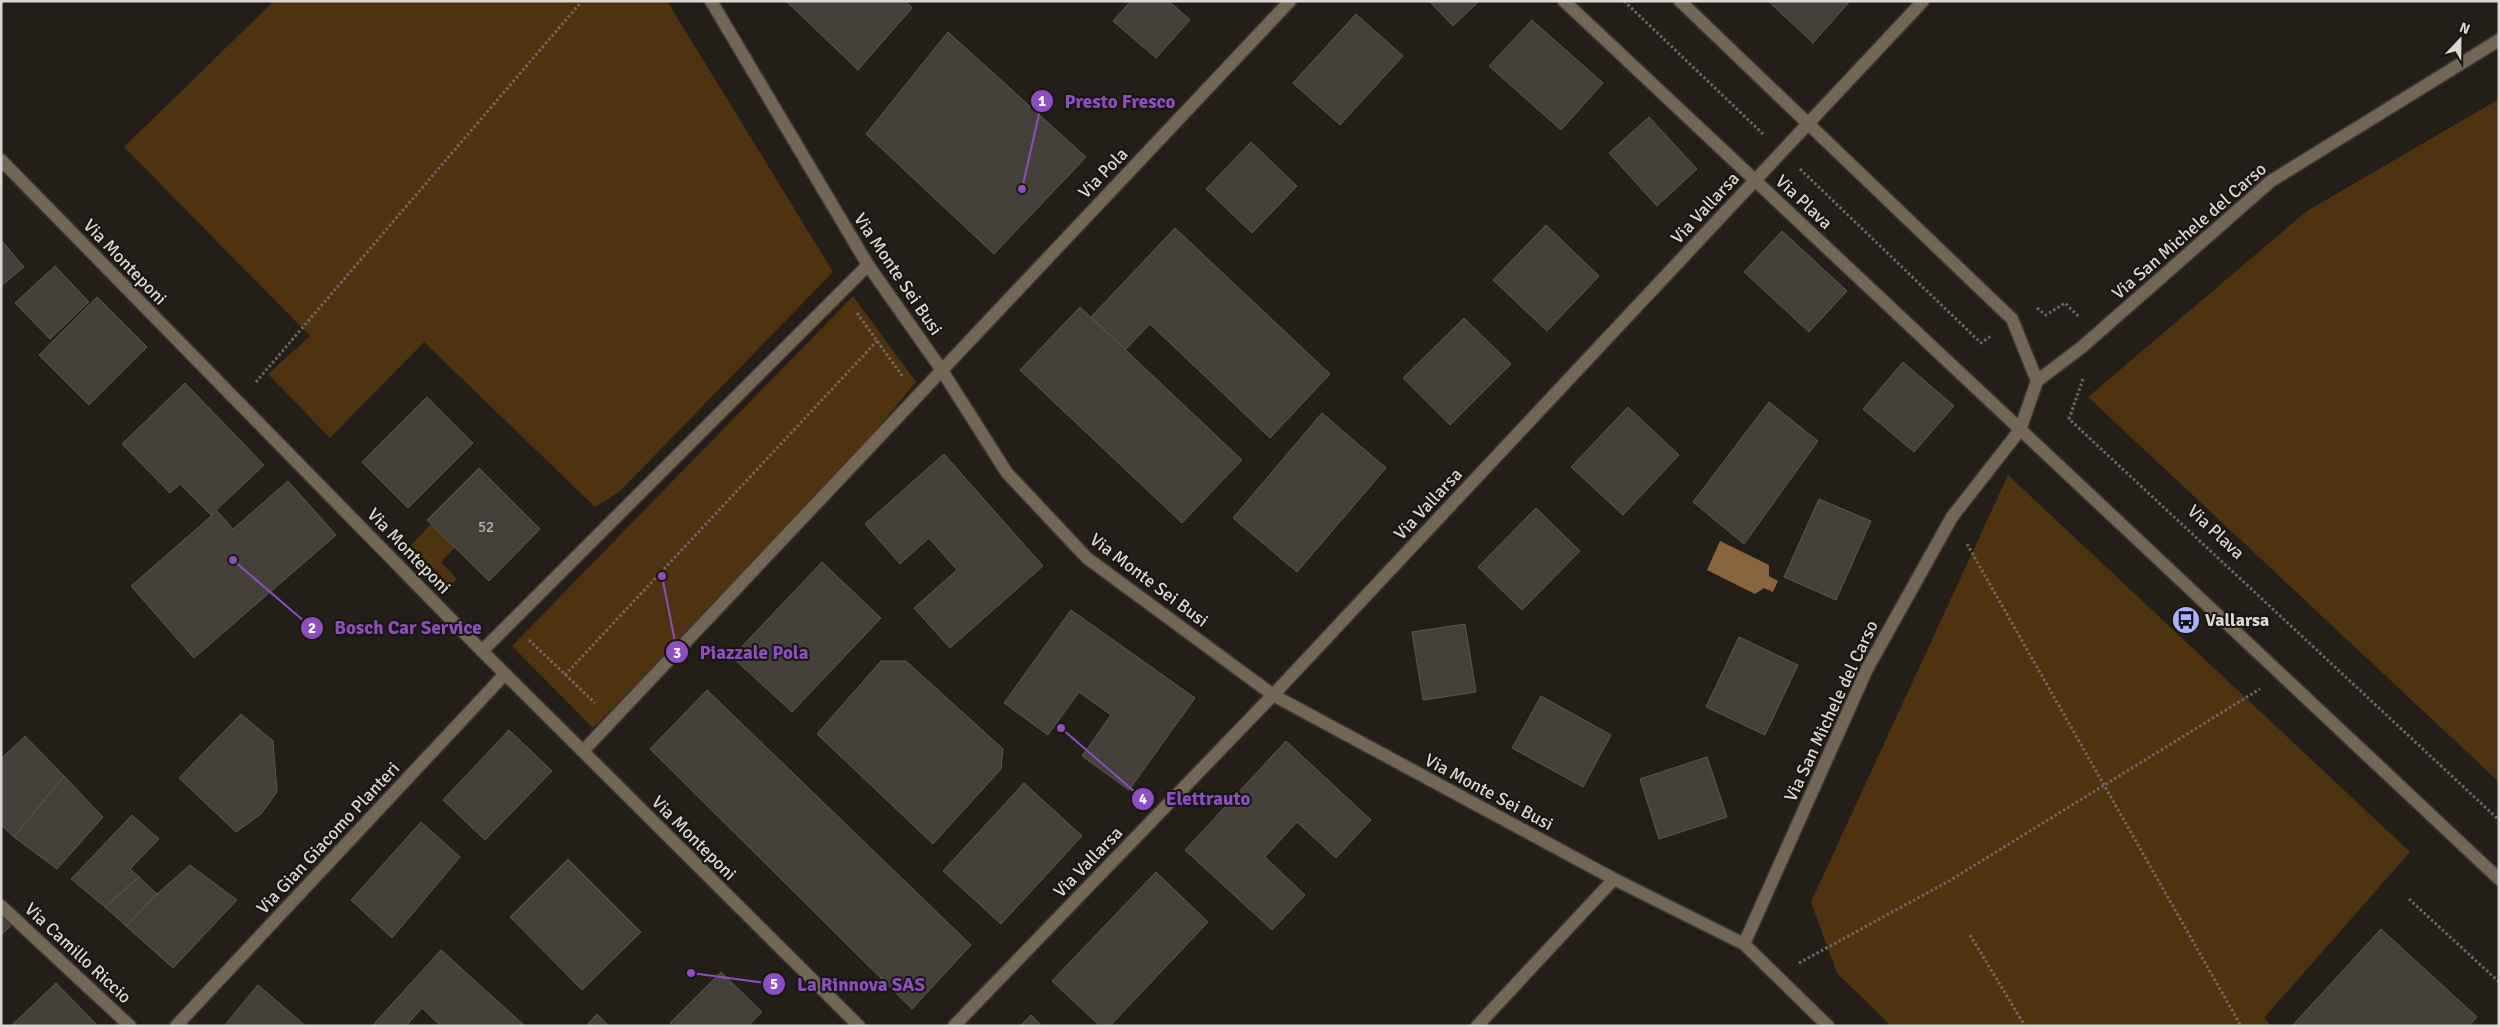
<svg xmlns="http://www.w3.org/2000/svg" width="2500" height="1027" viewBox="0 0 2500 1027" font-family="Signika,sans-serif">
	<rect width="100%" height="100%" fill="#241e19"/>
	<!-- green -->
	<g fill="#4e3310">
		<path d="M274,1h393l166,271 -214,220 -24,15 -171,-165 -94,96 -62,-64 42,-38 -186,-189z"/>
		<path d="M2499,99v683l-411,-385 219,-186z"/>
		<path d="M853,296l63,86 -104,125 -219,221 -81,-82z"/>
		<path d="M2008,475l402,377 -146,166 7,8h-380l-54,-53 -26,-71z"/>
		<path d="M431,524l24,23 -14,15 16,17 -7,6 -39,-40z"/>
	</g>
	<!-- water -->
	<path fill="#87663f" d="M1720,541l49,24v11l9,5 -5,11 -9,-4 -9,6 -48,-24z"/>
	<!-- building -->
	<g fill="#46403a" stroke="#5d5750">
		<path d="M786,1h120l6,7 -54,62z"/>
		<path d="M1131,1h38l21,19 -34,38 -43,-37z"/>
		<path d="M1429,1h50l-26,25z"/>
		<path d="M1768,1h82l-37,42z"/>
		<path d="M1356,14l47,42 -63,69 -47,-42z"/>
		<path d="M1532,20l71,63 -42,47 -72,-64z"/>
		<path d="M948,32l138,125 -92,97 -128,-120z"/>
		<path d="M1649,117l48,52 -40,37 -48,-53z"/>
		<path d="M1251,142l46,44 -45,47 -46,-44z"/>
		<path d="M1546,225l53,51 -52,55 -54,-51z"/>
		<path d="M1175,228l155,146 -60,64 -120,-114 -25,26 -34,-33z"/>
		<path d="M1782,231l65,60 -38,41 -65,-60z"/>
		<path d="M1,240l23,27 -23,19z"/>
		<path d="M55,266l34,36 -39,37 -35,-36z"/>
		<path d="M97,297l50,50 -58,58 -50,-50z"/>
		<path d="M1080,307l162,153 -60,63 -162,-153z"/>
		<path d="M1464,318l47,46 -61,61 -47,-47z"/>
		<path d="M1903,362l51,44 -40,46 -51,-43z"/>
		<path d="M185,383l79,82 -53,50 -31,-31 -10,9 -48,-49z"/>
		<path d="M427,397l46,46 -65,65 -46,-46z"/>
		<path d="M1769,402l49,39 -74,103 -51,-42z"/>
		<path d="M1628,407l51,48 -56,60 -52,-48z"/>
		<path d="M1322,413l64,55 -89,104 -64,-54z"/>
		<path d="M944,454l99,112 -93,82 -36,-40 43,-38 -28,-32 -29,26 -35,-40z"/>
		<path d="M479,468l61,61 -51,52 -62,-61z"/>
		<path d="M288,481l48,54 -142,123 -63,-72 86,-75 16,18z"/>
		<path d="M1819,499l52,22 -35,79 -52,-23z"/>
		<path d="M1536,508l44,43 -58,59 -44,-43z"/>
		<path d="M822,562l59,56 -89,94 -60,-55z"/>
		<path d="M1071,610l124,88 -66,92 -47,-34 29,-41 -32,-23 -31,43 -44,-32z"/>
		<path d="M1465,624l11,68 -53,8 -11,-68z"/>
		<path d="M1739,637l59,28 -33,70 -59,-28z"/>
		<path d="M881,661h25l97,88 -2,20 -68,75 -116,-110z"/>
		<path d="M707,690l264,255 -59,64 -262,-260z"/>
		<path d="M1541,696l70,39 -28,52 -71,-39z"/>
		<path d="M241,714l32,27 4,51 -16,22 -25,18 -57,-54z"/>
		<path d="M509,730l43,41 -67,69 -42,-40z"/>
		<path d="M25,736l39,40 -50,61 -13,-12v-66z"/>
		<path d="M1286,741l85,79 -35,38 -39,-36 -32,35 40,38 -33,35 -87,-80z"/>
		<path d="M1707,757l20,60 -68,22 -19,-60z"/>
		<path d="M64,776l39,41 -46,52 -43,-32z"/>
		<path d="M1024,783l58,53 -81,88 -58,-53z"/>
		<path d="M132,815l27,24 -29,30 9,8 -34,30 -34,-28z"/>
		<path d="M421,822l39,35 -68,81 -41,-38z"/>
		<path d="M568,859l73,73 -59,58 -72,-73z"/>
		<path d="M190,865l47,35 -64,68 -47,-42 31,-32z"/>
		<path d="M1156,872l52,50 -98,104h-10l-48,-45z"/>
		<path d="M139,877l18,17 -31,32 -21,-19z"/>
		<path d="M1,906l16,14 -16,15z"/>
		<path d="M2381,929l96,88 -8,9h-177z"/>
		<path d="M441,950l84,76h-84l-19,-18 -16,18h-34z"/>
		<path d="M721,972l41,40 -14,14h-75l-3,-3z"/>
		<path d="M56,983l42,43h-87z"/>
		<path d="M258,985l48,41h-82z"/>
		<path d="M597,1014l12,12h-23z"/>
		<path d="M1031,1015l11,11h-22z"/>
	</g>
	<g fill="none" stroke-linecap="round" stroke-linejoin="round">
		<defs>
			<g id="minor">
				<path d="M711,1l157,264 73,104 66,104 80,85 186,137 341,184 130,65 84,82"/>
				<path d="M1564,1l935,878"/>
				<path d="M1680,1l332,318 25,62 -17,49 -68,87 -85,152 -123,275"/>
				<path d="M1,160l481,491 377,375"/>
				<path d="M2037,381l45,-34 189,-166 228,-141"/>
				<path d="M482,651l386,-386"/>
				<path d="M583,751l707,-750"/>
				<path d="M1,906l129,120"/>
				<path d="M176,1026l329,-352"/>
				<path d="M954,1026l319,-331 650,-694"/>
				<path d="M1477,1026l137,-147"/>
			</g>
		</defs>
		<!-- minor casing -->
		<use href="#minor" stroke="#3e3833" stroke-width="15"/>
		<!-- path -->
		<g stroke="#6f6a66" stroke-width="3" stroke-dasharray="2.5 2.5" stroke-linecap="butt">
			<path d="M1624,1l139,133"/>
			<path d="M1800,169l181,174 10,-7"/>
			<path d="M2037,308l9,7 19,-12 14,14"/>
			<path d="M857,313l46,64"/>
			<path d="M2083,379l-14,40 430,401"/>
			<path d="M256,382l326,-381"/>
			<path d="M1967,544l274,482"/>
			<path d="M529,640l66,63"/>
			<path d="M565,675l312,-334"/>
			<path d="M2409,899l90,83"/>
			<path d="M1970,935l55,91"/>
			<path d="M1799,963l150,-82 311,-192"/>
		</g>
		<!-- minor -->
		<use href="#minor" stroke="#746655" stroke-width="12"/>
	</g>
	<!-- icons -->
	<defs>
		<symbol id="bus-disc" viewBox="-11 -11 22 22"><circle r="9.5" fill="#aab0fb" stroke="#1a1510"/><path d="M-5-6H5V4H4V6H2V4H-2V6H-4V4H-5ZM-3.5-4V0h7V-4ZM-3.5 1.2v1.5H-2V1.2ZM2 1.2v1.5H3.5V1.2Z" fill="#111"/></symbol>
	</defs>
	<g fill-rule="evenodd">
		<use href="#bus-disc" x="2170" y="604" width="32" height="32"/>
	</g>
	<g text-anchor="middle" stroke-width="4" stroke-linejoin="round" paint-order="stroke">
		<!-- number labels -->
		<g font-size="15" fill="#b6b1ad">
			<text x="486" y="532">52</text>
		</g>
		<!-- street labels -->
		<g font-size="18" fill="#dbd7d3" stroke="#1a1510">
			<text transform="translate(1103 173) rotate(-46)" y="6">Via Pola</text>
			<text transform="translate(1804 202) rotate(43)" y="6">Via Plava</text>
			<text transform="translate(1705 208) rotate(-47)" y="6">Via Vallarsa</text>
			<text transform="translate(2189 231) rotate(-41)" y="6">Via San Michele del Carso</text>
			<text transform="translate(125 262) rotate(46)" y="6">Via Monteponi</text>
			<text transform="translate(898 274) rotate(56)" y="6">Via Monte Sei Busi</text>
			<text transform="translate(1428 504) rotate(-47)" y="6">Via Vallarsa</text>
			<text transform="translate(2216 532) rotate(43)" y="6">Via Plava</text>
			<text transform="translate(409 551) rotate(46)" y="6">Via Monteponi</text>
			<text transform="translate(1149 580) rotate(37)" y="6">Via Monte Sei Busi</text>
			<text transform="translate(1831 711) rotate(-65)" y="6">Via San Michele del Carso</text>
			<text transform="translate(1489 792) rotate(28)" y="6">Via Monte Sei Busi</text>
			<text transform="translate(328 838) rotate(-47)" y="6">Via Gian Giacomo Planteri</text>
			<text transform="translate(694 838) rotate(45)" y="6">Via Monteponi</text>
			<text transform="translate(1088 862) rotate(-46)" y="6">Via Vallarsa</text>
			<text transform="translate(78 953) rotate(43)" y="6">Via Camillo Riccio</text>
		</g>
		<!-- poi labels -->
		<g font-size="18" font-weight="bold" fill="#dbd7d3" stroke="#1a1510" text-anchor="start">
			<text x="2205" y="626">Vallarsa</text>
		</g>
	</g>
	<!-- callouts -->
	<path fill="none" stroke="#8e4ec3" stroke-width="2" d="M1022 189L1042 101M233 560L312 628M662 576L677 652M1061 728L1143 799M691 973L774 984"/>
	<g fill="#8e4ec3" stroke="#1a1510" stroke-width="2">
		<circle cx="1022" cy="189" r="5"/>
		<circle cx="233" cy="560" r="5"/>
		<circle cx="662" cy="576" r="5"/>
		<circle cx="1061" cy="728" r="5"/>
		<circle cx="691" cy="973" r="5"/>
		<circle cx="1042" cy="101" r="12"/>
		<circle cx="312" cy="628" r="12"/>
		<circle cx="677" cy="652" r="12"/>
		<circle cx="1143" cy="799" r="12"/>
		<circle cx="774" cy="984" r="12"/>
	</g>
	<g font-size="15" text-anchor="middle" font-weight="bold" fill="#fff">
		<text x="1042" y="106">1</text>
		<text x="312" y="633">2</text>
		<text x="677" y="658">3</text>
		<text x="1143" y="804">4</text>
		<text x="774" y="989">5</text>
	</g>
	<g font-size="19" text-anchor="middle" font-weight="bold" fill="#8e4ec3" stroke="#1a1510" stroke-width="4" stroke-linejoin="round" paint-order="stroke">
		<text x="1120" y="108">Presto Fresco</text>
		<text x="408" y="634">Bosch Car Service</text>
		<text x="754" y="659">Piazzale Pola</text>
		<text x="1208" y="805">Elettrauto</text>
		<text x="861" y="991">La Rinnova SAS</text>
	</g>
	<!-- border -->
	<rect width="2500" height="1027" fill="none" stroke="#dbd7d3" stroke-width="5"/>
	<!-- north arrow -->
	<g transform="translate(2460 40) rotate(22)" stroke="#1a1510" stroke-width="4" paint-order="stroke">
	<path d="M0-4L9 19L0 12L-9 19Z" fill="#dbd7d3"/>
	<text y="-8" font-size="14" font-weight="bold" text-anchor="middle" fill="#dbd7d3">N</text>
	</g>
</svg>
